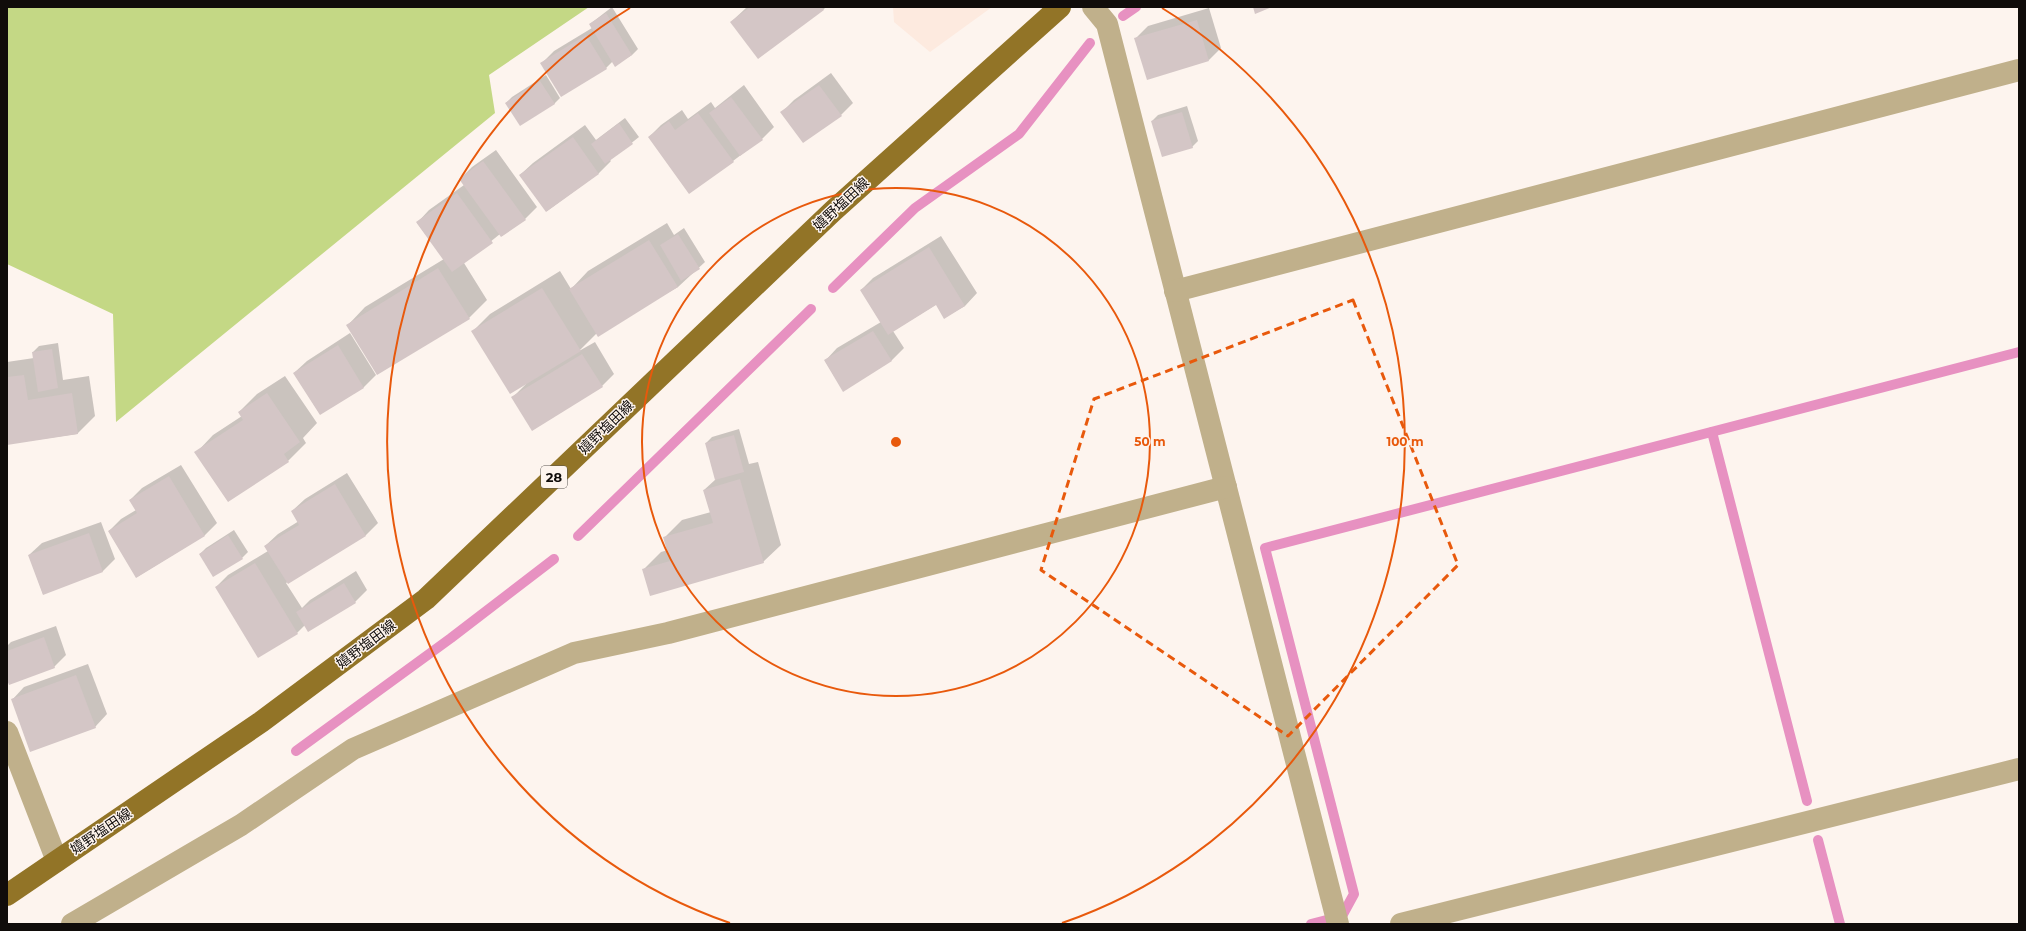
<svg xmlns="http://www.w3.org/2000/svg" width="2026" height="931" viewBox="0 0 2026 931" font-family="Montserrat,'Noto Sans JP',sans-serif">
	<rect width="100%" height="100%" fill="#fdf4ee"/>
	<!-- built -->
	<path fill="#fdeadf" d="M893,7h99l-62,45 -36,-30z"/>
	<!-- green -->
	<path fill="#c4d885" d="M7,7h582l-100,68 6,38 -379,309 -3,-108 -106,-50z"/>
	<!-- shadow -->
	<g fill="#0003">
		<path d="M612,7l26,42 -6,6 -17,10 -2,-4 -7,7 -65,-4 13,-13 38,-23 -2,-4z"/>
		<path d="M747,7h79l-3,3 -92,12z"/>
		<path d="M1209,8l12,40 -12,12 -74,-21 13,-13z"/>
		<path d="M831,73l22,30 -12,12 -59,-3 12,-12z"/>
		<path d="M546,75l14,23 -6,6 -48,-1 6,-6z"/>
		<path d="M744,85l30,42 -12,12 -29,22 -84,-24 12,-12 21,-15 6,9 23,-17 4,6z"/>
		<path d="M1187,106l11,35 -6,6 -40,-26 6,-6z"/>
		<path d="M625,118l14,19 -29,23 1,1 -12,12 -52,38 -27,-36 13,-12 52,-38 11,15z"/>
		<path d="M496,150l41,57 -12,12 -23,17 -2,-2 -36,29 23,37 -18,18 -121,7 17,-18 79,-48 -27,-36 12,-13 35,-25 -4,-6 12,-12z"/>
		<path d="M667,223l7,12 10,-7 21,34 -27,25 -81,46 -18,18 16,-9 19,32 -12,12 -90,12 14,-14 -54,-52 18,-18 70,-43 11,18 17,-18z"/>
		<path d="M941,236l36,57 -12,13 -20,11 -8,-13 -44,27 11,17 -12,12 -49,30 -18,-29 12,-13 44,-26 -20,-32 12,-12z"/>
		<path d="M350,333l26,42 -12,12 -44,27 -26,-41 13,-12z"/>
		<path d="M58,343l5,37 26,-4 6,40 -18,18 -70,10v-82l27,-4 -1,-6 6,-6z"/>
		<path d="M285,376l32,47 -14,15 3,5 -18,18 -60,40 -32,-48 17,-18 29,-19 -3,-4 18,-18z"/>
		<path d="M739,429l10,35 9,-2 23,83 -18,17 -120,8 18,-18 7,-2 -4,-12 18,-18 29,-8 -7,-22 12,-11 -10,-36 6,-6z"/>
		<path d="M181,465l36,58 -12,12 -68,42 -28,-46 12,-12 15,-9 -6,-10 12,-12z"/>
		<path d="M347,473l31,50 -12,12 -80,48 16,25 8,-8 46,-29 11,19 -12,12 -46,28 -4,-5 -8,8 -81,-46 12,-12 40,-24 -3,-5 13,-12 21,-13 -7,-10 13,-12z"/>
		<path d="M101,522l14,37 -12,12 -60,23 -14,-39 13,-12z"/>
		<path d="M234,530l14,22 -6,6 -42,-4 6,-6z"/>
		<path d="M56,626l10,29 -12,12 -47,10v-31l4,-4z"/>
		<path d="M88,664l19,50 -12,13 -83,-27 12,-13z"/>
	</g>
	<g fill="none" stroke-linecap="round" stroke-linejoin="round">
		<!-- stream -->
		<g stroke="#e791c1" stroke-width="10">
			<path d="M1123,16l13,-9"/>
			<path d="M833,288l82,-80 104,-74 71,-91"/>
			<path d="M1712,432l95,369"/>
			<path d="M578,536l233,-227"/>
			<path d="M296,751l155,-113 103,-79"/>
			<path d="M1818,840l22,84"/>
			<path d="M1311,924l31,-8 12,-22 -89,-346 754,-196"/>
		</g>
	</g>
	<!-- building -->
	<g fill="#d4c6c6">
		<path d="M750,7h71l3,3 -66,49 -28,-37z"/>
		<path d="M1253,7h19l-17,7z"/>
		<path d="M606,13l26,42 -17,12 -26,-43z"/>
		<path d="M1197,20l12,41 -62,19 -13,-42z"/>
		<path d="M586,35l21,34 -46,28 -21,-34z"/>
		<path d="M540,81l15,23 -35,22 -15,-23z"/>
		<path d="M819,85l23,31 -39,27 -23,-31z"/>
		<path d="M731,97l32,43 -23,16 -31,-43z"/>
		<path d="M1182,112l11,36 -31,9 -11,-36z"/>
		<path d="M698,113l36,49 -45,32 -41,-57 21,-16 6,9z"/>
		<path d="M619,123l14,21 -28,20 -14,-20z"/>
		<path d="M573,137l26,37 -53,38 -27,-37z"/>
		<path d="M483,161l43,59 -25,17 -42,-58z"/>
		<path d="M457,193l36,50 -41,29 -36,-50z"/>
		<path d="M678,234l22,35 -19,12 -21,-36z"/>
		<path d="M649,240l29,47 -80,50 -29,-48z"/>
		<path d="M929,247l36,59 -21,13 -8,-14 -48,30 -28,-45z"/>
		<path d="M438,268l32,51 -93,56 -31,-50z"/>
		<path d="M542,288l39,63 -71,43 -39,-63z"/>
		<path d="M873,331l19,30 -49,31 -19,-32z"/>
		<path d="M338,345l26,43 -44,27 -27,-42z"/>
		<path d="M52,349l6,39 -20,4 -6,-40z"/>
		<path d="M582,354l21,33 -71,44 -21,-34z"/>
		<path d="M24,375l4,25 44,-7 6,41 -71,11v-68z"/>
		<path d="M267,393l33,49 -16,12 5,8 -61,40 -34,-50 49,-32 -5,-8z"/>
		<path d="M734,435l10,37 -29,8 -10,-37z"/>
		<path d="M169,476l36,60 -69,42 -28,-47 29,-18 -8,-13z"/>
		<path d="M740,479l24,84 -114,33 -8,-27 28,-8 -7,-24 50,-14 -10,-33z"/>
		<path d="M335,484l31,52 -78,48 -24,-38 35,-21 -8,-14z"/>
		<path d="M89,533l14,39 -60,23 -15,-40z"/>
		<path d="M228,535l15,24 -30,18 -14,-23z"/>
		<path d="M255,563l43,71 -40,24 -43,-71z"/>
		<path d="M344,583l12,20 -48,29 -12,-20z"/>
		<path d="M44,637l11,31 -46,17 -2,-5v-29z"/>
		<path d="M76,675l20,53 -66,24 -19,-53z"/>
	</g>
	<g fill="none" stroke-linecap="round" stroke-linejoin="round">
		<!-- minor -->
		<g stroke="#c0b08b" stroke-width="22">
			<path d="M1093,7l14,17 231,900"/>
			<path d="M1175,291l844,-221"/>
			<path d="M7,732l50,129"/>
			<path d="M72,924l169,-99 112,-76 221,-96 94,-20 558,-146"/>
			<path d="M1401,924l618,-155"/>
		</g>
		<!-- major -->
		<path stroke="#927427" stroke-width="22" d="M7,895l254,-173 165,-123 407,-388 227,-204"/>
	</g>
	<!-- marked area -->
	<path fill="none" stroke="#e8590c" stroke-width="3" stroke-dasharray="8 5" stroke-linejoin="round" d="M1353,300l105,265 -170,171 -247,-166 53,-171z"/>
	<!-- distance rings -->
	<g fill="none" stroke="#e8590c" stroke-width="2">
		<circle cx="896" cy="442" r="254"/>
		<path d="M730 923A509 509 0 0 1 630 8M1162 8A509 509 0 0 1 1062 923"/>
	</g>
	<g text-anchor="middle" stroke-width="3" stroke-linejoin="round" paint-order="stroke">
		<!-- shield labels -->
		<rect fill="#fdf4ee" stroke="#57524e" stroke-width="1" x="541" y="466" width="26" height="22" rx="3"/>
		<g font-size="13" font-weight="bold" fill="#100c0a">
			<text x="554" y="482">28</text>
		</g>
		<!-- street labels -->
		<g font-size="14" fill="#100c0a" stroke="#fdf4ee">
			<text transform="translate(841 204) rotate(-43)" y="5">嬉野塩田線</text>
			<text transform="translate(606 427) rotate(-44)" y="5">嬉野塩田線</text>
			<text transform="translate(366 644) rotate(-37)" y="5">嬉野塩田線</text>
			<text transform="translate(101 831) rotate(-34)" y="5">嬉野塩田線</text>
		</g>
	</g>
	<circle cx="896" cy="442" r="6" fill="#e8590c" stroke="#fdf4ee" stroke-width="2"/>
	<g font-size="12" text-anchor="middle" font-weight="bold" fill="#e8590c" stroke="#fdf4ee" stroke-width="3" stroke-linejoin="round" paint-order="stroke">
		<text x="1150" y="446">50 m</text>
		<text x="1405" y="446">100 m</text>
	</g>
	<!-- border -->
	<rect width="2026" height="931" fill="none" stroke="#100c0a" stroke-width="16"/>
</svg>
